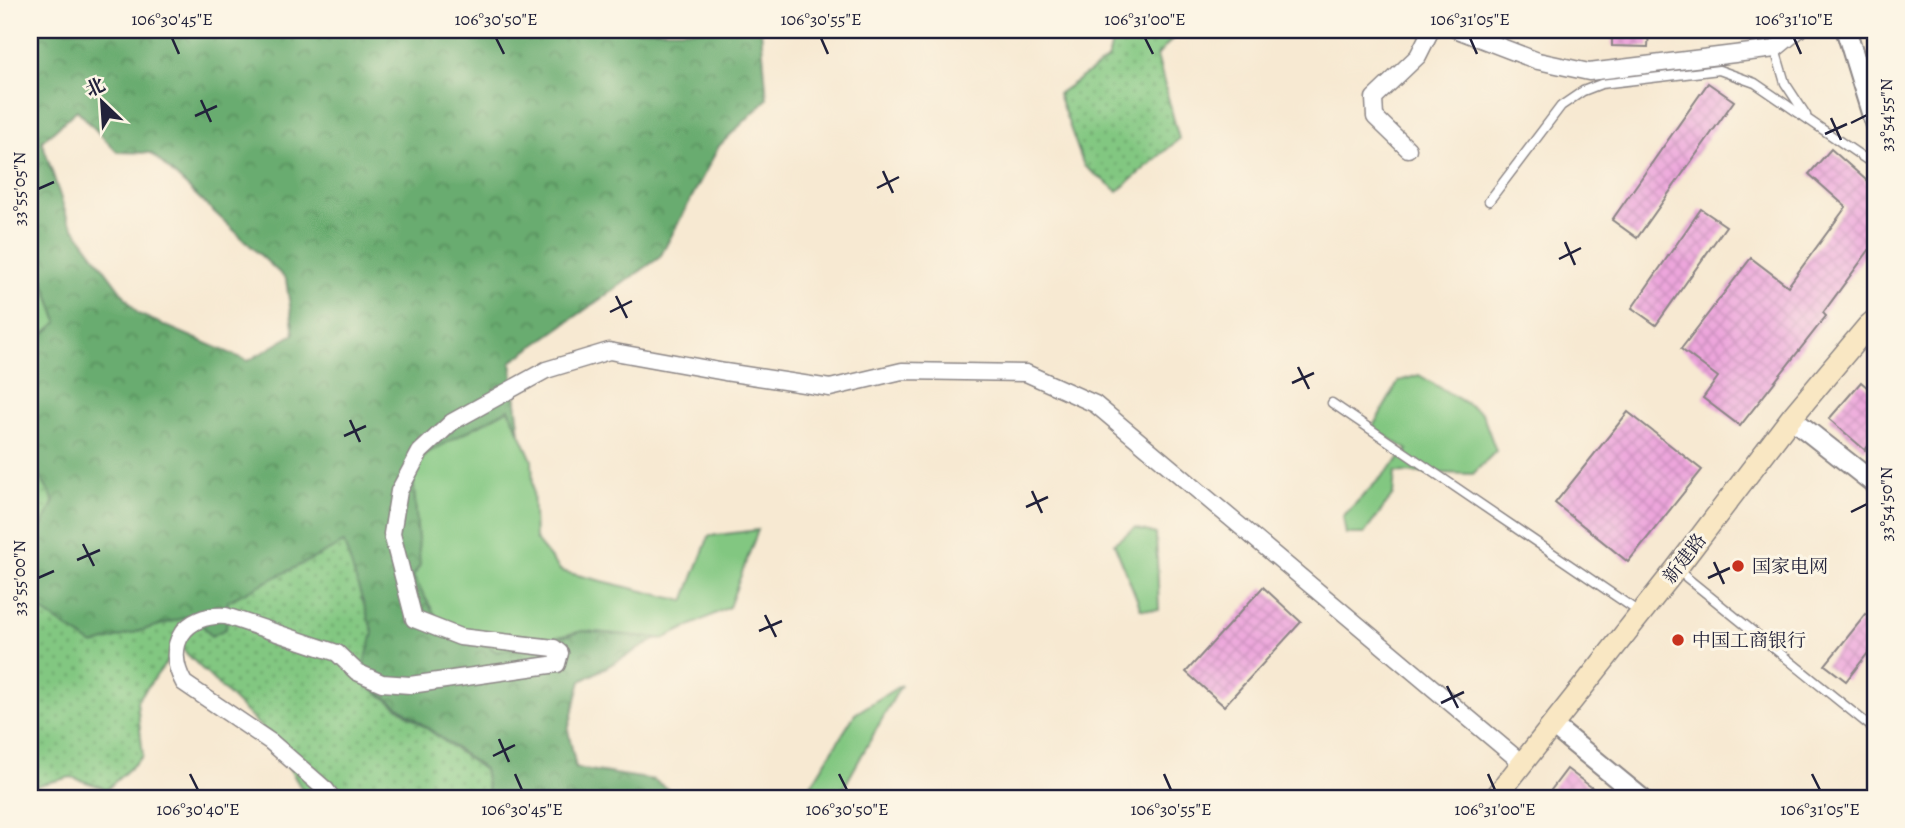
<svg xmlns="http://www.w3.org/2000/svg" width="1905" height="828" viewBox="0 0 1905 828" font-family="Alegreya,'Noto Serif SC',serif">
	<defs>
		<pattern id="forest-crowns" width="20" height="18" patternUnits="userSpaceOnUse" patternTransform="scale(1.75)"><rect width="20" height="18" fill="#69ac6f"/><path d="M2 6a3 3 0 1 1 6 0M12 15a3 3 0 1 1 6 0" fill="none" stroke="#568c5c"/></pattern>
		<pattern id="garden-dots" width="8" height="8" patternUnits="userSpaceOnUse" patternTransform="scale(1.75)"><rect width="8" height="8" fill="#82c781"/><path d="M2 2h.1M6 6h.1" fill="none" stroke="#6aa16b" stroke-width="1.8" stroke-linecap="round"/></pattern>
		<pattern id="building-cross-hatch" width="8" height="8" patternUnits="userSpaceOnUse" patternTransform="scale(1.75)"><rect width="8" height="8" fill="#eda6dc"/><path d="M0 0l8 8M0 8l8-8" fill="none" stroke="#cb8fbe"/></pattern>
	</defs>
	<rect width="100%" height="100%" fill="#fcf5e5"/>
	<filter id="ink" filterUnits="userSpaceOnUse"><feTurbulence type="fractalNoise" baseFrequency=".0143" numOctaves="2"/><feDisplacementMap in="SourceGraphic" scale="14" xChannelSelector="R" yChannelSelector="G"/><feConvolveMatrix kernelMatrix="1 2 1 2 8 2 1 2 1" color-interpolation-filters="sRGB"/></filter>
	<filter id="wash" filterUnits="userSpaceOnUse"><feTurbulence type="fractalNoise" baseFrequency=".00686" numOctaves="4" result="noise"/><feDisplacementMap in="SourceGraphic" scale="28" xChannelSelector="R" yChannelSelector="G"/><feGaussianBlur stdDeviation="1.57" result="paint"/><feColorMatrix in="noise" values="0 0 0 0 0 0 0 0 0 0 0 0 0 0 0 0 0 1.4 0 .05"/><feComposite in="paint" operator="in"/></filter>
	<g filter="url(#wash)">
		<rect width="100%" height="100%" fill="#f7e9d2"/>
		<!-- grass -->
		<g fill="#82c781" stroke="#52745e" stroke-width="2">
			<path d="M30,243l28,79 -28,24z"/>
			<path d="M1419,375l63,38 14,38 -23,23 -78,-2 -2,23 -29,39h-18l-3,-18 65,-66 -36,-22 27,-47z"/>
			<path d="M509,409l23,51 3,79 26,32 123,30 25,-65 49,-6 -29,77 -66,32 -80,-8 -86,21 -21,-15 -31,-5 -32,-55 -1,-117z"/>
			<path d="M1135,528l21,6 3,76 -18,-1 -27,-66z"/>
			<path d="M901,685l-63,113h-35l52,-84z"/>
		</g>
		<!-- forest -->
		<path fill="url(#forest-crowns)" stroke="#466755" stroke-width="2" fill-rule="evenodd" d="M30,30h731l6,69 -48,47 -59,111 -149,105 9,71 -11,-24 -97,52 8,104 -7,12 32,55 31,5 21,15 86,-21 76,7 -78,43 -13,49 8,38 78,12 27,18h-192l-5,-29 -124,-90 -134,-50 -15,7 -17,-21 -101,30 -57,-38 -6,-57 24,-49 -24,-42v-113l28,-24 -28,-79zM77,110l40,42 34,1 135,126 8,55 -46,27 -110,-47 -70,-94 -26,-79z"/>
		<!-- garden -->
		<g fill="url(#garden-dots)" stroke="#52745e" stroke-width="2">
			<path d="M1115,30h65l-23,26 22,83 -61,52 -34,-25 -26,-72 50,-35z"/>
			<path d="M30,459l24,42 -24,49z"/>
			<path d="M344,543l29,90 -13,47 124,90 5,28h-182l-36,-61 -92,-91 -42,55 6,55 -36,33 -36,-12 -41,10v-222l6,42 57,38 101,-30 17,21 15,-7 2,-28z"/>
		</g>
		<g id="blocks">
			<!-- building -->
			<g fill="url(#building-cross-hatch)">
				<path d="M1612,30h37l-1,17 -36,-1z"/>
				<path d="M1708,83l26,18 -97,137 -25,-18z"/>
				<path d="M1831,149l44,39v54l-52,71 3,3 -86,110 -37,-28 15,-21 -37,-28 70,-91 37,28 58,-79 -37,-33z"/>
				<path d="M1701,209l25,17 -70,99 -24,-17z"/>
				<path d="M1861,382l14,12v44l-10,12 -36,-31z"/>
				<path d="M1628,412l74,58 -74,92 -73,-59z"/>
				<path d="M1263,587l38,35 -77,84 -38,-34z"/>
				<path d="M1866,614l9,8v22l-29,37 -21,-16z"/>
				<path d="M1567,769l39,29h-61z"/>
			</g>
		</g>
	</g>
	<g filter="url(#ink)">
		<use href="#blocks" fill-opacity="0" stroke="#8c8686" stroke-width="2"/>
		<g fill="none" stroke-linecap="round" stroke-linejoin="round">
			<defs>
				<g id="service">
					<path d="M1775,49l10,34 21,32"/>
					<path d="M1489,201l72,-95 22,-15 18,-7 118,-14 36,13 112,77 8,2"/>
					<path d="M1332,403l307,209"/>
					<path d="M1676,569l199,161"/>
				</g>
				<g id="minor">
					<path d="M1457,30l81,31 51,11 186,-23 23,-19"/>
					<path d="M1408,149l-33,-32 -1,-19 44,-42 13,-26"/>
					<path d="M332,798l-6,-8 -55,-48 -87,-59c-21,-37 0,-70 42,-67l111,37 20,19 25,11 28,2 147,-21 3,-11 -6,-5 -94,-11 -46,-18 -22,-85 7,-43 21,-39 32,-30 94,-52 63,-19 116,21 105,16 72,-17 124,2 69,31 427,359"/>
				</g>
				<g id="tertiary">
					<path d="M1846,30l29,94"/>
					<path d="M1791,418l84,66"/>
					<path d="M1552,725l89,73"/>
				</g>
				<path id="secondary" d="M1495,798l181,-229 115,-151 77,-92 7,-6"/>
			</defs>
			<!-- service casing -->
			<use href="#service" stroke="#8c8686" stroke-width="11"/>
			<!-- minor casing -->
			<use href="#minor" stroke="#8c8686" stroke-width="19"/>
			<!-- tertiary casing -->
			<use href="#tertiary" stroke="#8c8686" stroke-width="23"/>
			<!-- secondary casing -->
			<use href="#secondary" stroke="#8c8686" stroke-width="24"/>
			<!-- service -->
			<use href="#service" stroke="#fff" stroke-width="8"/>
			<!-- minor -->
			<use href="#minor" stroke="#fff" stroke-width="16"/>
			<!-- tertiary -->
			<use href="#tertiary" stroke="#fff" stroke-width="19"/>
			<!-- secondary -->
			<use href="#secondary" stroke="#f9e7c3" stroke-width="21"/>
		</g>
	</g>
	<!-- ticks -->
	<path fill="none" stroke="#22223b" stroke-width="2.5" d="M172,38l7,16M496,38l8,16M821,38l7,16M1145,38l8,16M1470,38l7,16M1794,38l7,16M201,100l10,22M195,116l22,-10M1831,118l10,22M1851,123l16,-8M1825,134l22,-10M883,171l10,22M877,188l22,-11M38,189l16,-7M1565,242l10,23M1559,259l22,-11M616,296l11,22M610,312l22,-11M1298,367l11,22M1292,383l22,-10M350,420l10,22M344,436l22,-10M1032,491l10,22M1026,507l22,-10M1851,512l16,-8M83,544l11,22M77,560l23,-10M1714,562l10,22M38,578l16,-7M1708,578l22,-10M765,615l11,22M759,631l23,-10M1447,686l11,22M1441,703l23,-11M499,739l10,23M493,756l22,-11M190,774l8,16M515,774l7,16M839,774l8,16M1164,774l7,16M1488,774l7,16M1812,774l8,16"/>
	<!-- markers -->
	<g fill="#c8321e" stroke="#fcf5e5" stroke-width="2.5">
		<circle cx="1738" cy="566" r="7"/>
		<circle cx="1678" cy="640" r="7"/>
	</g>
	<g text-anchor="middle" stroke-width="6" stroke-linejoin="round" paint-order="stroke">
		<!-- street labels -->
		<g font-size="19" fill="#22223b" stroke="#fcf5e5">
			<text transform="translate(1684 558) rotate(-52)" y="7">新建路</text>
		</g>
		<!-- poi labels -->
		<g font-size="19" fill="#22223b" stroke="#fcf5e5" text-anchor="start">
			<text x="1752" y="573">国家电网</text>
			<text x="1692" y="647">中国工商银行</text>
		</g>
	</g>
	<!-- margin -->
	<rect width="1905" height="828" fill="none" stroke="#fcf5e5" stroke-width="77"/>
	<!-- north arrow -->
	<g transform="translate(102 102) rotate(335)" stroke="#fcf5e5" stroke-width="5" paint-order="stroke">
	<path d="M0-5L12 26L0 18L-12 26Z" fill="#22223b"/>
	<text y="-10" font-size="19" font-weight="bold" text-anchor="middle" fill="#22223b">北</text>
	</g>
	<rect x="38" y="38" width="1829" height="752" fill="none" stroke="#22223b" stroke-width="2.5"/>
	<g font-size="18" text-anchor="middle" fill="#22223b">
		<text x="172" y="25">106°30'45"E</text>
		<text x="496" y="25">106°30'50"E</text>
		<text x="821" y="25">106°30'55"E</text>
		<text x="1145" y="25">106°31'00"E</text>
		<text x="1470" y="25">106°31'05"E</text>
		<text x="1794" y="25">106°31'10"E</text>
		<text transform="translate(1886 115) rotate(-90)" y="6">33°54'55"N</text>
		<text transform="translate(19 189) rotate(-90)" y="6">33°55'05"N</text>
		<text transform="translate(1886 504) rotate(-90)" y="6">33°54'50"N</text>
		<text transform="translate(19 578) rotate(-90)" y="6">33°55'00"N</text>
		<text x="198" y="815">106°30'40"E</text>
		<text x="522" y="815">106°30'45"E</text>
		<text x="847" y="815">106°30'50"E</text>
		<text x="1171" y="815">106°30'55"E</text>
		<text x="1495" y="815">106°31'00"E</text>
		<text x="1820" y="815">106°31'05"E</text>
	</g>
</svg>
